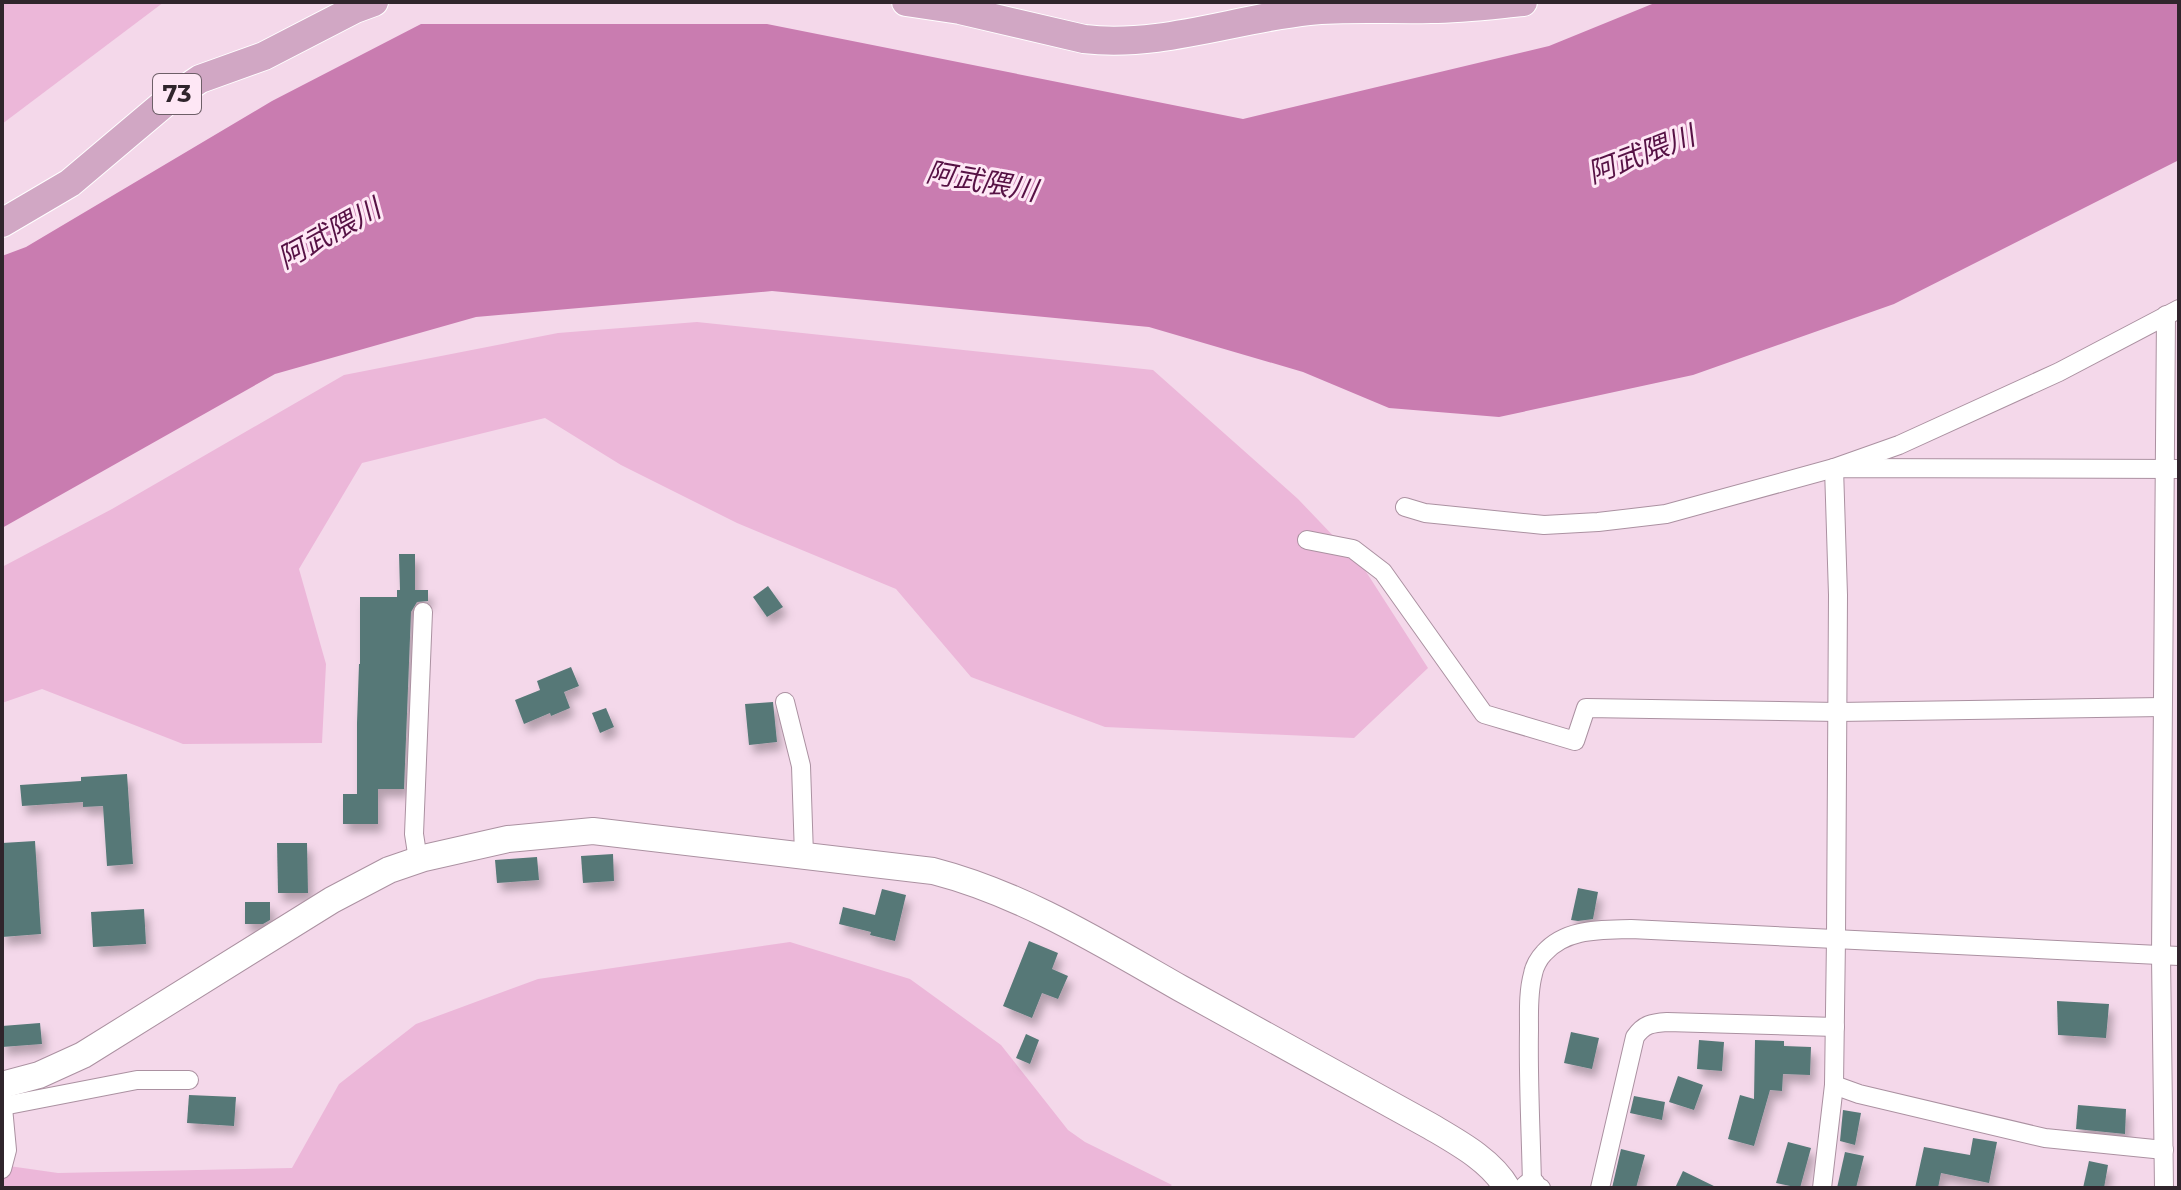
<svg xmlns="http://www.w3.org/2000/svg" width="2181" height="1190" viewBox="0 0 2181 1190" font-family="Montserrat,'Noto Sans JP',sans-serif">
	<defs>
		<filter id="shadow"><feDropShadow dx="4.5" dy="8" stdDeviation="4" flood-color="#0004"/></filter>
	</defs>
	<rect width="100%" height="100%" fill="#f4d8ea"/>
	<!-- green -->
	<g fill="#ecb7d9">
		<path d="M2,2h162l-162,122z"/>
		<path d="M697,322l456,48 145,129 65,68 65,101 -74,70 -249,-11 -134,-50 -75,-88 -159,-66 -116,-58 -76,-47 -183,45 -63,106 27,95 -4,79 -139,1 -141,-55 -40,14v-136l110,-58 232,-134 214,-42z"/>
		<path d="M790,942l120,37 91,66 67,85 17,12 87,43 -4,3h-1166v-23l56,8 234,-5 47,-84 77,-60 122,-45z"/>
	</g>
	<!-- water -->
	<path fill="#c97cb0" d="M1657,2h522v158l-285,144 -201,71 -194,42 -110,-9 -86,-36 -154,-45 -377,-36 -296,26 -201,57 -273,154v-272l24,-9 246,-146 149,-77h346l476,95 306,-73z"/>
	<!-- building -->
	<g fill="#567877" filter="url(#shadow)">
		<path d="M399,554h16v36h13v11l-11,1 -6,10 -7,177h-26v35h-35v-30h14v-71l2,-59h1v-67h37v-7h3z"/>
		<path d="M768,586l15,21 -16,10 -14,-20z"/>
		<path d="M571,667l8,19 -15,6 6,16 -19,8 -1,-3 -26,11 -9,-24 25,-10 -3,-9z"/>
		<path d="M773,702l4,40 -28,3 -4,-41z"/>
		<path d="M606,708l8,19 -14,6 -8,-20z"/>
		<path d="M127,774l6,90 -26,2 -4,-60 -20,1v-5l-61,4 -2,-21 61,-4v-4z"/>
		<path d="M35,841l6,93 -39,3v-94z"/>
		<path d="M277,843h30l1,50h-30z"/>
		<path d="M613,854l1,27 -31,2 -2,-27z"/>
		<path d="M537,857l2,23 -42,3 -2,-23z"/>
		<path d="M1578,888l20,4 -5,27 -15,2 -7,-1z"/>
		<path d="M882,889l24,6 -11,46 -25,-6 1,-3 -32,-8 4,-17 32,8z"/>
		<path d="M245,902h25v18l-7,4h-18z"/>
		<path d="M144,909l2,35 -53,3 -2,-35z"/>
		<path d="M1029,941l29,12 -6,16 16,7 -10,23 -16,-6 -10,25 -29,-12z"/>
		<path d="M2057,1001l52,3 -3,34 -48,-3z"/>
		<path d="M40,1023l2,21 -40,3v-21z"/>
		<path d="M1571,1032l28,6 -7,31 -28,-6z"/>
		<path d="M1026,1034l13,6 -9,24 -14,-6z"/>
		<path d="M1699,1040l25,2 -2,29 -25,-2z"/>
		<path d="M1755,1040l29,1v5l27,1 -1,28 -27,-1 -1,17 -12,-1 -16,56 -26,-7 12,-44 14,4z"/>
		<path d="M1678,1076l25,9 -9,25 -25,-8z"/>
		<path d="M189,1095l47,2 -2,29 -47,-3z"/>
		<path d="M1634,1096l31,6 -3,18 -32,-7z"/>
		<path d="M2078,1105l48,4 -1,25 -49,-5z"/>
		<path d="M1843,1110l18,3 -6,32 -15,-4z"/>
		<path d="M1973,1138l24,4 -8,41 -48,-10 -3,15h-23l9,-41 46,8z"/>
		<path d="M1788,1142l23,6 -11,40 -24,-5z"/>
		<path d="M1621,1149l24,6 -9,33h-24z"/>
		<path d="M1845,1152l19,4 -8,32h-19z"/>
		<path d="M2089,1161l19,4 -4,23h-21z"/>
		<path d="M1683,1171l35,17h-43z"/>
	</g>
	<g fill="none" stroke-linecap="round" stroke-linejoin="round">
		<defs>
			<g id="street">
				<path d="M1405,507l20,6 119,12 54,-3 68,-8 168,-46 65,-23 160,-73 120,-63"/>
				<path d="M1307,540l46,9 30,23 101,142 91,27 11,-33 252,4 324,-5"/>
				<path d="M785,702l16,64 3,89"/>
				<path d="M418,860l-4,-26 9,-222"/>
				<path d="M1834,1085l25,9 186,44 119,12"/>
				<path d="M2,1097l5,53 -5,19"/>
				<path d="M3,1106l134,-26h52"/>
				<path d="M1541,1188l-9,-3c-1,-51 -4,-103 -3,-155 0,-18 -1,-38 4,-56 1,-7 6,-16 11,-21 22,-25 57,-23 87,-24l548,27"/>
				<path d="M1600,1188l35,-151c9,-13 17,-14 32,-15l168,5"/>
				<path d="M1822,1188l12,-103 2,-147 2,-343 -4,-127 345,1"/>
				<path d="M2164,1188l-3,-232 5,-641"/>
			</g>
			<g id="secondary">
				<path d="M2,1085l37,-10 44,-20 249,-155 57,-30 35,-12 84,-19 85,-8 340,40c89,23 168,72 247,117 83,46 166,92 250,138 27,16 61,34 77,62"/>
				<path d="M1528,1188l4,-3"/>
			</g>
			<g id="primary">
				<path d="M906,2l54,8 124,29c76,9 150,-20 225,-28 40,-4 81,-1 122,-2 31,0 61,-4 92,-7"/>
				<path d="M2,223l68,-40 96,-81 34,-23 64,-23 91,-47 19,-7"/>
			</g>
		</defs>
		<!-- street casing -->
		<use href="#street" stroke="#ab91a1" stroke-width="20"/>
		<!-- secondary casing -->
		<use href="#secondary" stroke="#ab91a1" stroke-width="28"/>
		<!-- primary casing -->
		<use href="#primary" stroke="#fff" stroke-width="30"/>
		<!-- street -->
		<use href="#street" stroke="#fff" stroke-width="18"/>
		<!-- secondary -->
		<use href="#secondary" stroke="#fff" stroke-width="26"/>
		<!-- primary -->
		<use href="#primary" stroke="#d1a7c4" stroke-width="28"/>
	</g>
	<g text-anchor="middle" stroke-width="6" stroke-linejoin="round" paint-order="stroke">
		<!-- shield labels -->
		<rect fill="#fee7f5" stroke="#6e5f68" stroke-width="2" x="153" y="74" width="48" height="40" rx="6"/>
		<g font-size="24" font-weight="bold" fill="#30252c">
			<text x="177" y="102">73</text>
		</g>
		<!-- water labels -->
		<g font-size="28" font-style="italic" fill="#571245" stroke="#fee7f5">
			<text transform="translate(1641 154) rotate(-21)" y="10">阿武隈川</text>
			<text transform="translate(982 181) rotate(10)" y="10">阿武隈川</text>
			<text transform="translate(329 233) rotate(-29)" y="10">阿武隈川</text>
		</g>
	</g>
	<!-- border -->
	<rect width="2181" height="1190" fill="none" stroke="#30252c" stroke-width="8"/>
</svg>
